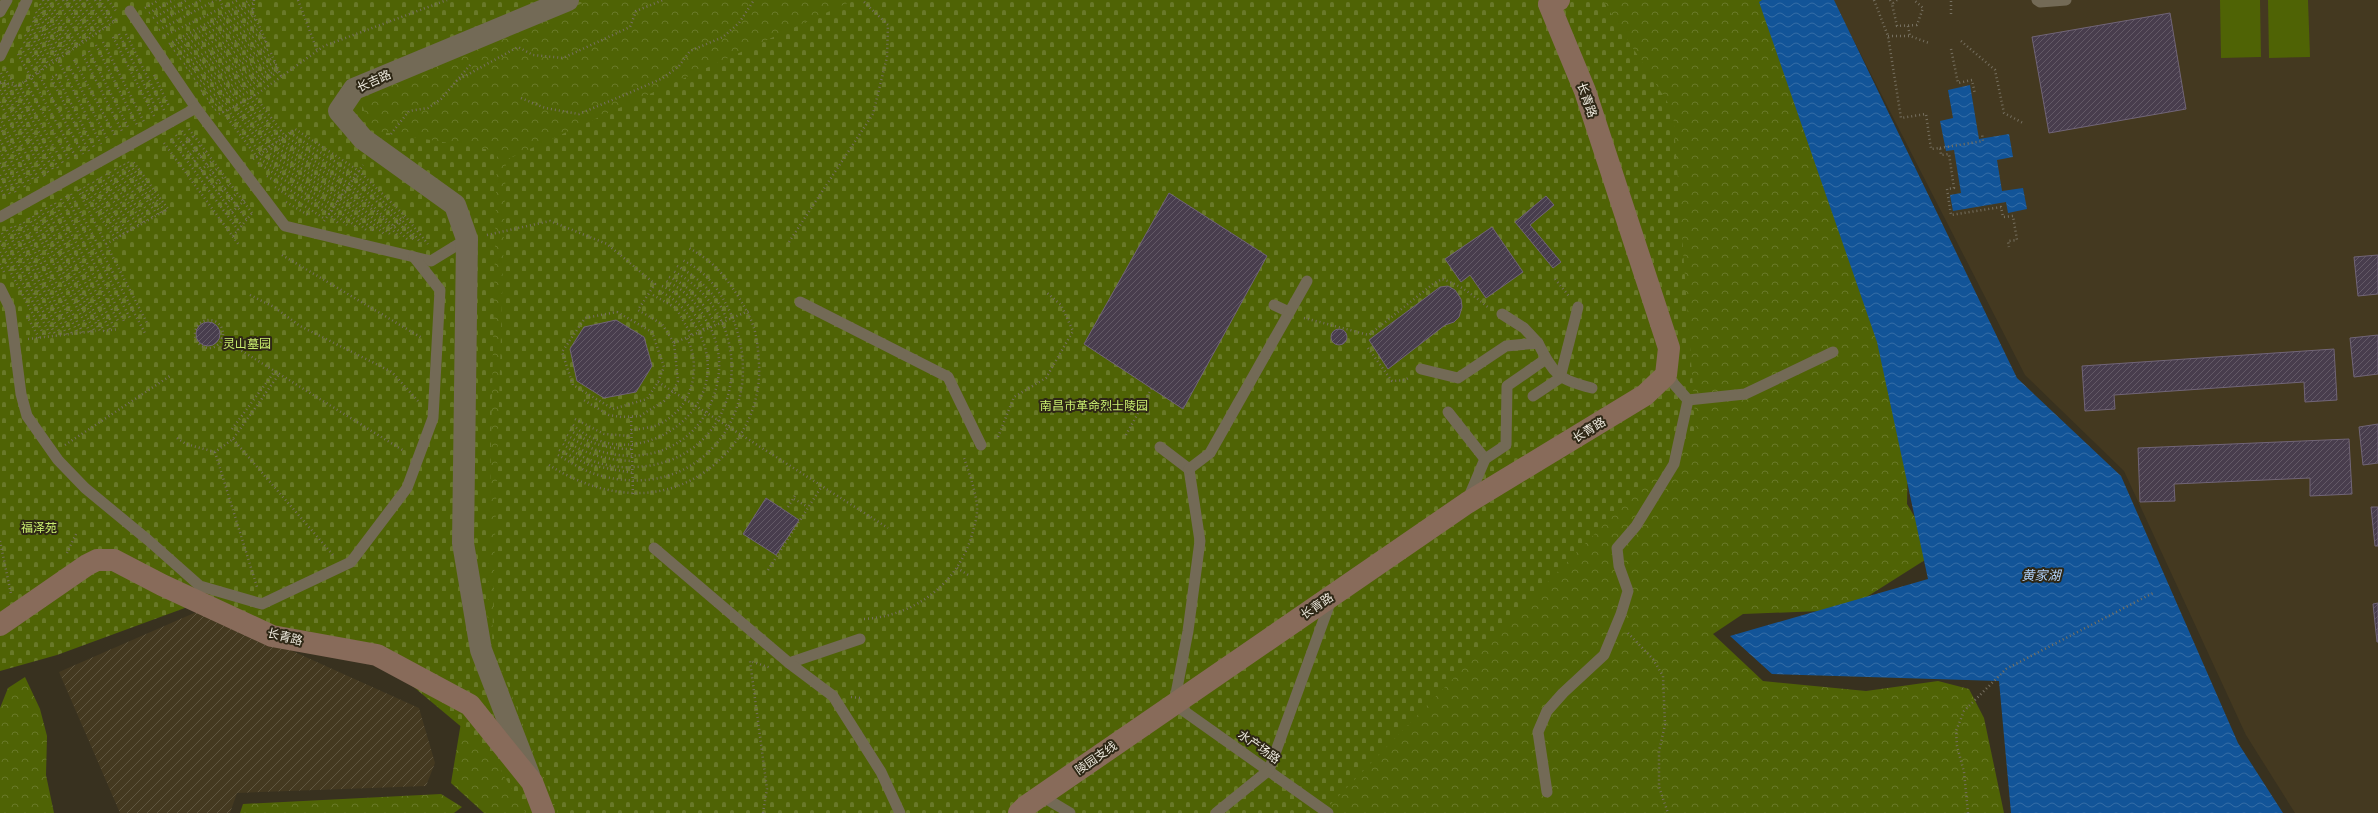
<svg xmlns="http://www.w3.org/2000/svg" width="2378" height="813" viewBox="0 0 2378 813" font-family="'PT Sans','Noto Sans SC',sans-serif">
	<defs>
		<pattern id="industrial-furrows" width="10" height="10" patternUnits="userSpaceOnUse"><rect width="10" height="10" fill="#443920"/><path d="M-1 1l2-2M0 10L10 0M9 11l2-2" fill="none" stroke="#5f5640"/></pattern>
		<pattern id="forest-crowns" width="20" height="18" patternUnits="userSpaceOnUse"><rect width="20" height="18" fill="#4f6305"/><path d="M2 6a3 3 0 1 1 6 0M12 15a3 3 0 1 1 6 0" fill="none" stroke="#697929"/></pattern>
		<pattern id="cemetery-stones" width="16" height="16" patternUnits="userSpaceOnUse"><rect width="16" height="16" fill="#4f6305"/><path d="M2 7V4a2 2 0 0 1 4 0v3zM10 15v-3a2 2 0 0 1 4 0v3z" fill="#697929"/></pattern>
		<pattern id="water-waves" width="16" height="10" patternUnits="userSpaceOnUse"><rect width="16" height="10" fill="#125498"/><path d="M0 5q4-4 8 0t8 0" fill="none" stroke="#356da6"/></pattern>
		<pattern id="building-hatch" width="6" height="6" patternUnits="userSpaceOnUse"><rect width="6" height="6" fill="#483d4d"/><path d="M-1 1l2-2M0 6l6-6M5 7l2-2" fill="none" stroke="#635966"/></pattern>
	</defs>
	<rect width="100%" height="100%" fill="#38311f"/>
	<!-- built -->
	<path fill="#443920" d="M1833,0h545v813h-83l-49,-78 -122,-264 -99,-96z"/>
	<!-- industrial -->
	<path fill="url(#industrial-furrows)" d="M201,610l218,98 16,55 -9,23 -189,7 -7,20h-110l-61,-141z"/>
	<!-- grass -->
	<g fill="#4f6305">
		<path d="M2220,0h40l1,57 -40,1z"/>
		<path d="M2268,0h40l2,57 -41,1z"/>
	</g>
	<!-- forest -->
	<g fill="url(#forest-crowns)">
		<path d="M488,0h1296l126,367 -3,137 29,49 -90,57 -103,4 -30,20 50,47 103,10 72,-10 31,8 15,29 20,95h-1520l-33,-30 17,-103 -112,-519 -27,-107z"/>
		<path d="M25,677l15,32 7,27 -1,39 8,38h-54v-105l8,-20z"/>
		<path d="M441,794l21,13 -8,6h-214l3,-9z"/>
	</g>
	<!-- cemetery -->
	<g fill="url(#cemetery-stones)">
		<path d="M0,0h590l-230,97 10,33 127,21 -10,493 65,169h-26l-37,-63 -110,-92 -186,-53 -136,50 -57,16z"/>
		<path d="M854,0l749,1 70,110 23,319 -374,383h-764l-66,-168 14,-485z"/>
	</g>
	<!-- water -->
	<g fill="url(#water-waves)">
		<path d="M1762,0h72l183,378 104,98 117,267 45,70h-272l-12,-132 -227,-7 -42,-38 198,-57 -51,-237 -118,-340z"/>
		<path d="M1970,85l9,54 30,-5 4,23 -16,3 5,31 21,-3 4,21 -19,4 -2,-11 -53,9 -3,-16 11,-2 -7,-43 -8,1 -6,-30 13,-3 -5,-28z"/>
	</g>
	<!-- building -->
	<g fill="url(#building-hatch)" stroke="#716577">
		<path d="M2170,13l16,96 -137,24 -17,-96z"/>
		<path d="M1169,193l98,63 -84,153 -99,-65z"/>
		<path d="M1546,196l8,9 -24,20 31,37 -8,6 -38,-46z"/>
		<path d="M1492,227l31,45 -37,26 -16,-23 -9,7 -16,-23z"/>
		<path d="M2378,255v39l-20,2 -4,-39z"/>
		<path d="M1448,286l7,4 6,9 1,8 -3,10 -5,5 -9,3 -57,44 -19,-29 71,-53z"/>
		<path d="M616,320l28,17 8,29 -16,26 -32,6 -27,-17 -7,-32 14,-22z"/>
		<circle cx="208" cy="334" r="12"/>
		<circle cx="1339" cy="337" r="8"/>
		<path d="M2378,335v39l-24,3 -4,-39z"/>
		<path d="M2334,349l3,51 -32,2 -1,-20 -190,13 1,14 -30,2 -3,-45z"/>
		<path d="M2378,424v39l-15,2 -4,-38z"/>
		<path d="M2349,439l3,55 -42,2v-18l-136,6 1,17 -35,1 -2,-54z"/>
		<path d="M766,498l33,22 -23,35 -33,-21z"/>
		<path d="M2371,507h7v39h-3z"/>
		<path d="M2378,603v39h-1l-4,-38z"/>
	</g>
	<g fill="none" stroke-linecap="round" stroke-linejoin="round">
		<!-- path -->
		<g stroke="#767060" stroke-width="2.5" stroke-dasharray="1 3" stroke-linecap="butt">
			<path d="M43,0l32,48"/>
			<path d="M48,0l30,46"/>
			<path d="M56,0l27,42"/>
			<path d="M63,0l25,39"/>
			<path d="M67,0l25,36"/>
			<path d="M74,0l22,34"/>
			<path d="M80,0l20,31"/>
			<path d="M87,0l18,28"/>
			<path d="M95,0l15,24"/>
			<path d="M100,0l14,22"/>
			<path d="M108,0l8,11"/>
			<path d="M220,0l3,7"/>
			<path d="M254,0l-1,12 15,34"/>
			<path d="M298,0l19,50"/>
			<path d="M1874,0l14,36 13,82 25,-4 5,35 9,-1 1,7 8,-1 5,34 -7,1 4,26 50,-8 2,10 10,-1 4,24 -9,1 1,6"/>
			<path d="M1890,0l2,4"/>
			<path d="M1897,0l-5,4 5,22 20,-1 6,-17 -9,-8"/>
			<path d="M40,4l31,47"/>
			<path d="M145,8l14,-8"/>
			<path d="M39,9l29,44"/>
			<path d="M36,12l28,43"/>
			<path d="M149,13l25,-13"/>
			<path d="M1951,14v-14"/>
			<path d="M34,17l26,41"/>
			<path d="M153,18l34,-18"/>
			<path d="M33,21l25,39 43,84"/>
			<path d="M157,23l44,-23"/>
			<path d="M30,26l23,36"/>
			<path d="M1908,26l2,10"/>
			<path d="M159,30l57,-30"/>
			<path d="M28,31l21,34"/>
			<path d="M119,34l39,78"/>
			<path d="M126,34l38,76"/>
			<path d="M25,35l21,33"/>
			<path d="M164,36l74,-36"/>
			<path d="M1888,36h22l19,7"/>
			<path d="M113,37l41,79"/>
			<path d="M1961,41l34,29 9,43 19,10"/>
			<path d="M24,42l18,28"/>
			<path d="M103,42l41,80"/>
			<path d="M169,44l81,-44"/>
			<path d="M96,45l41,80"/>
			<path d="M171,47l82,-44"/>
			<path d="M21,48l16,26"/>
			<path d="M1951,49l7,34 14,-3 3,14"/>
			<path d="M89,51l40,78"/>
			<path d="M174,51l79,-42"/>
			<path d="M271,53l10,23"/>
			<path d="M18,54l59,105"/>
			<path d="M83,55l40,78"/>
			<path d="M177,55l77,-40"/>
			<path d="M180,59l76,-40"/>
			<path d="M74,60l42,77"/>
			<path d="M184,64l74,-40"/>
			<path d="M69,66l39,74"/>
			<path d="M5,68l53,100"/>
			<path d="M186,68l74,-40"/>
			<path d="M189,71l73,-39"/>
			<path d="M1,73l53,98"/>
			<path d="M38,73l45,81"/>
			<path d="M191,74l73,-37"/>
			<path d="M154,75l15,31"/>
			<path d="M194,79l72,-38"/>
			<path d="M25,81l45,80"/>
			<path d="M456,81l62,-34 15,8 30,3 67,-31 6,-16 27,-11"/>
			<path d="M0,82l18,4 100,-67"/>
			<path d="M1,83l48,91"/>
			<path d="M197,83l71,-37"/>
			<path d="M19,85l45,80"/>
			<path d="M200,86l69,-37"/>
			<path d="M0,90l45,87"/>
			<path d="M201,91l70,-37"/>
			<path d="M203,95l70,-37"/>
			<path d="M254,95l31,41 68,43 45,43 17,19"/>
			<path d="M250,98l31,41 69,45 57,55"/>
			<path d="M521,98l24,10 34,6 50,-21 34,-15 16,-12 11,-15 33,-14 16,-14 15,-23"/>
			<path d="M207,99l68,-37"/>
			<path d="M245,100l32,42 70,45 38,34 14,16"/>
			<path d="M0,102l39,78"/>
			<path d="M241,102l32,43 71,46 48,45"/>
			<path d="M209,103l68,-37"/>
			<path d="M236,105l34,43 72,47 42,39"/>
			<path d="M212,107l66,-38"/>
			<path d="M233,107l33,44 73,47 36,34"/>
			<path d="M215,110l40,-22 24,-17"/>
			<path d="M228,110l33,44 76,48 29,28"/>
			<path d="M223,112l34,45 77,49 22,21"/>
			<path d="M219,114l38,-20 67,-48 123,-46"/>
			<path d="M0,118l34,63"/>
			<path d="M0,127l30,57"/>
			<path d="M189,129l63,84"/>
			<path d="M182,131l65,89"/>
			<path d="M290,133l66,42 45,44 20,24"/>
			<path d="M391,134l18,-23 19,-3 13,-9 30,-35"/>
			<path d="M176,135l66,91"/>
			<path d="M171,139l67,91"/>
			<path d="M0,140l25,47"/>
			<path d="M164,143l75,102"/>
			<path d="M183,145l12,-10"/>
			<path d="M1940,148l43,-7 -1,-7"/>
			<path d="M0,151l20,39"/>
			<path d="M89,151l-38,-73 5,-3 39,74"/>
			<path d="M190,154l12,-10"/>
			<path d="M253,159l42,-30 64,42 46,45 23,28"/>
			<path d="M194,161l13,-10"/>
			<path d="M128,162l37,49"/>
			<path d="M0,163l16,30"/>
			<path d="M258,163l73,47 16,15"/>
			<path d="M124,164l37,49"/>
			<path d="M120,166l38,49"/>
			<path d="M115,169l38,49"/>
			<path d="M201,170l12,-10"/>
			<path d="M110,172l38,49"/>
			<path d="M106,174l38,49"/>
			<path d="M0,175l10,19"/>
			<path d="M267,176l62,38 10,10"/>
			<path d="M101,177l38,49"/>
			<path d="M207,178l11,-10"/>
			<path d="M97,179l37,50"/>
			<path d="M93,182l35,50"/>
			<path d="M88,184l36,50"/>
			<path d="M213,186l12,-10"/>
			<path d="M0,187l5,10"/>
			<path d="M84,187l36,49"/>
			<path d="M275,187l50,32"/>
			<path d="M80,189l36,50"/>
			<path d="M78,190l69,133"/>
			<path d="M71,194l75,141"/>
			<path d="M219,194l11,-10"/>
			<path d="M66,196l65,124"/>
			<path d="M61,199l63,122"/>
			<path d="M286,202l24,14"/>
			<path d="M55,203l63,118"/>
			<path d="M226,204l11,-11"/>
			<path d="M51,205l64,124"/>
			<path d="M46,208l64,122"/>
			<path d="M41,210l63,121"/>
			<path d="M232,212l13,-12"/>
			<path d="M37,213l63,118"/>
			<path d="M33,216l62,116"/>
			<path d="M29,218l61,114"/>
			<path d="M324,221l39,-56"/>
			<path d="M24,222l59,111"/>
			<path d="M20,224l58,109"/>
			<path d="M15,226l57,108"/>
			<path d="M394,226l11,-10"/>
			<path d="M11,227l56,108"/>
			<path d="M7,230l54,105"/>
			<path d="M2,233l54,103"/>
			<path d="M487,235l63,-14 57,23 48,40 -17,26 24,14 12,19 4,38 -5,10 -9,10 -24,15 -19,1 -12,-2 -27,-16"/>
			<path d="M233,236l20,-24"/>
			<path d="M0,241l51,95"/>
			<path d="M789,242l84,-128 14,-57 1,-32 -26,-25"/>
			<path d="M106,244l62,-35 -36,-49"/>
			<path d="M0,252l45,85"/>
			<path d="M282,255l140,83"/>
			<path d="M0,264l5,10"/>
			<path d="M677,266c23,12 41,30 50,54"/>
			<path d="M669,277c23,10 35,27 47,48"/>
			<path d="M1555,279l14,17"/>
			<path d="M662,286c21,9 31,24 42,44"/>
			<path d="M250,295l24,12 26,19 92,46 26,29"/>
			<path d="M653,295l23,13 16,28"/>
			<path d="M617,312l35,20 12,35 -6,15 -11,17 -34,10 -40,-24 -11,-33 23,-34z"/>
			<path d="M27,316l12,22"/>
			<path d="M1304,318l65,17 64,-51 9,-5c19,6 32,17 47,29"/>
			<circle cx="209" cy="334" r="14"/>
			<path d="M103,331l16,-2"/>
			<path d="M221,338l183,113"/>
			<path d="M28,339l68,-8"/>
			<path d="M674,343l77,-33"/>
			<path d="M1368,348l24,33 13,-1 5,-3"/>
			<path d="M658,382l230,146"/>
			<path d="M631,417l2,79"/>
			<path d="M575,419l29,15 27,2"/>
			<path d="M573,425c61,56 171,-17 123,-98 -10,-17 -20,-29 -39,-37"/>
			<path d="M232,429l43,-58"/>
			<path d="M570,430c19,14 38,19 62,19"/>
			<path d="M631,430c8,-1 17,-2 24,-4 36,-14 48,-56 32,-88"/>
			<path d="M567,435c51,36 123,26 146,-37 10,-27 8,-54 -7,-78 -10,-18 -21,-30 -40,-39"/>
			<path d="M1126,435l26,-47"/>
			<path d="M998,437l16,-40 32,-19 27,-47 -12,-26 -15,-13"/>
			<path d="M177,438l9,6 29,8 18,-13 47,-66"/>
			<path d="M233,439l100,116"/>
			<path d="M565,440c21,15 42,20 67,21"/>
			<path d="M563,444c21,17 47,25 73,23 110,-5 129,-148 37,-196"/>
			<path d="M65,445l105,-69"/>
			<path d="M559,450l30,15 44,8"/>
			<path d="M215,452l42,135"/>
			<path d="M558,455c12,7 24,15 37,19 105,33 179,-66 135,-162 -11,-23 -24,-41 -48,-52"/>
			<path d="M549,465c25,16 54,27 84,28 71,3 130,-60 126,-129 -2,-32 -4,-40 -21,-68 -17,-25 -24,-34 -51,-49"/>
			<path d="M794,499l14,8"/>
			<path d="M788,507l8,-13"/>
			<path d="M0,541l11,53"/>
			<path d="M67,553l10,-21"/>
			<path d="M957,568l13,8"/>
			<path d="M768,570l54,-84"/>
			<path d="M864,619c50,-3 92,-34 107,-81 3,-10 7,-22 6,-33 -2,-16 -8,-32 -13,-47"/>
			<path d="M1628,633l25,26 10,17 2,49 -6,26v36l9,26"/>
			<path d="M851,697l10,1"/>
			<path d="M763,813l4,-24 -17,-128 21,7"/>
			<path d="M1968,813l-4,-41 -7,-26 -1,-15 8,-20 42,-42 149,-77"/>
		</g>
		<!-- lane -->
		<g stroke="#736a56" stroke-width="11">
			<path d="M2037,0l3,2 26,-2"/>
			<path d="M130,11l66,97 89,118 146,35 36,-22"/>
			<path d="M0,12l7,-12"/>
			<path d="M0,56l27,-56"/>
			<path d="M0,217l196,-109"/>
			<path d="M0,288l10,20 11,86 6,22 31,44 27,28 63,52 52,46 62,18 89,-42 56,-74 26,-70 7,-128 -26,-33"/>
			<path d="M800,302l148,75 33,68"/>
			<path d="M1274,305l15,7"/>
			<path d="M1502,314l22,14 14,15"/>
			<path d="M1421,369l37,9 48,-32 32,-3c16,31 20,37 54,45"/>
			<path d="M1666,375l22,25 57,-6 88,-42"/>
			<path d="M1533,396l27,-18 18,-71"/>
			<path d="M1448,412l37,47"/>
			<path d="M1160,447l29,22 11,72 -12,90 -14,73 154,109"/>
			<path d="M1189,469l21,-16 97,-172"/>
			<path d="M1468,499l17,-40 21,-14 1,-59 39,-27"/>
			<path d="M654,548l135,115 71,-24"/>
			<path d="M789,663l44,33 48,76 19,41"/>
			<path d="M1547,792l-9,-60 9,-21 16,-18 41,-38 17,-41 7,-23 -9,-25 -2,-18 19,-22 38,-62 14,-64"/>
			<path d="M1040,795l30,18"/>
			<path d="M1216,813l53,-43 62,-170"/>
		</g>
		<!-- street -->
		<path stroke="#736a56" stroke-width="22" d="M529,775l-48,-125 -18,-107 4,-304 -12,-34 -92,-66 -24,-28 15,-22 214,-89"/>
		<!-- secondary -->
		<g stroke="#886b5a" stroke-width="22">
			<path d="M0,625l87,-60 10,-5h17l48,25 110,51 105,19 93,50 62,77 12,31"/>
			<path d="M1019,813l7,-7 441,-303 178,-108 21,-20 3,-27 -84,-257 -36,-87 10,-4"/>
		</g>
	</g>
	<g text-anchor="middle" stroke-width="4" stroke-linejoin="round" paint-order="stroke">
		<!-- street labels -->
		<g font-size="12" fill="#ede9dd" stroke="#2e2715">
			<text transform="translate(374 81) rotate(-24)" y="4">长吉路</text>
			<text transform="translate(1587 100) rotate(71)" y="4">长青路</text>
			<text transform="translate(1589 430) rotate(-31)" y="4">长青路</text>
			<text transform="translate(1317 606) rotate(-34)" y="4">长青路</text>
			<text transform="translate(285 637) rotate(14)" y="4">长青路</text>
			<text transform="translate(1259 747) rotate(35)" y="4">水产场路</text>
			<text transform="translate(1096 758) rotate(-35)" y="4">陵园支线</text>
		</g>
		<!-- park labels -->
		<g font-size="12" fill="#c9ed6f" stroke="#2e2715">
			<text x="247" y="348">灵山墓园</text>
			<text x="1094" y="410">南昌市革命烈士陵园</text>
			<text x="39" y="532">福泽苑</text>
		</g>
		<!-- water labels -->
		<g font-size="13" font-style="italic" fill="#afcef4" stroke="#2e2715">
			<text x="2041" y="580">黄家湖</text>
		</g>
	</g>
</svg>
